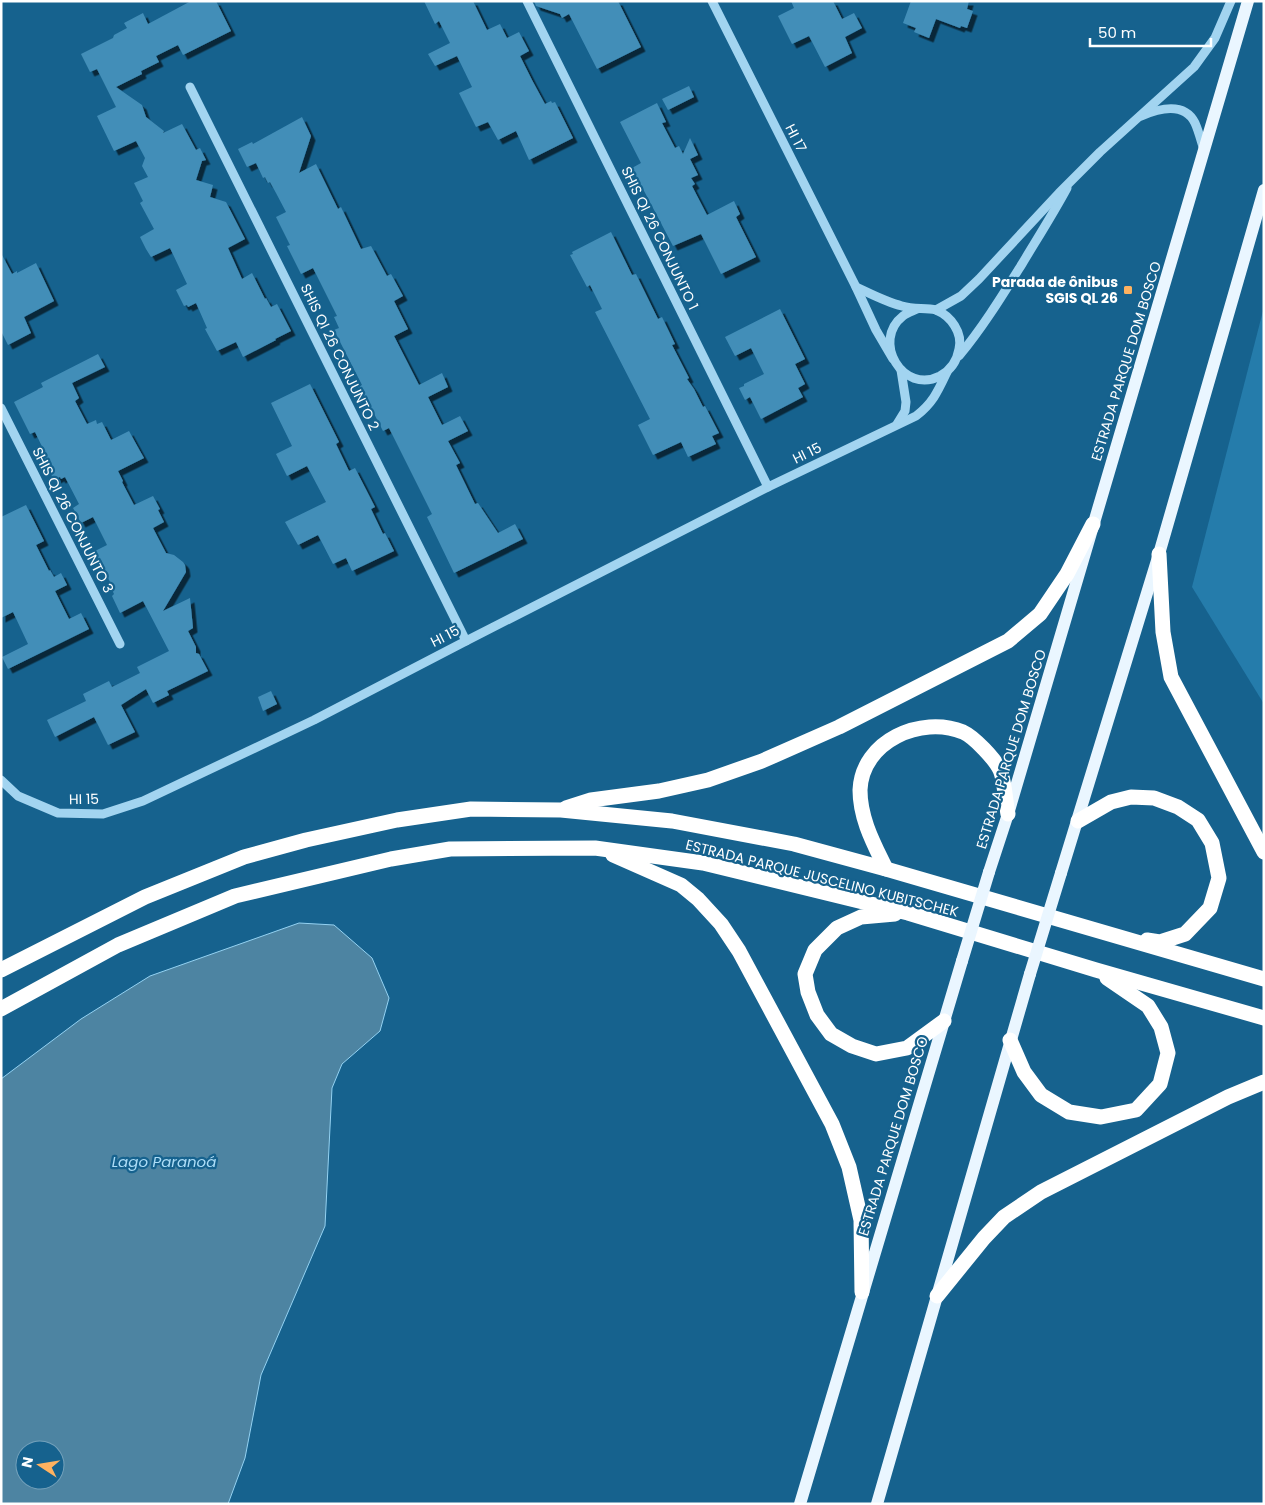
<svg xmlns="http://www.w3.org/2000/svg" width="1265" height="1505" viewBox="0 0 1265 1505" font-family="Poppins,sans-serif">
	<defs>
		<filter id="shadow"><feDropShadow dx="4.5" dy="4.5" stdDeviation="0" flood-color="#0009"/></filter>
	</defs>
	<rect width="100%" height="100%" fill="#16628e"/>
	<!-- green -->
	<path fill="#257cab" d="M1264,307v397l-72,-117z"/>
	<!-- water -->
	<path fill="#4d84a2" stroke="#94d2f2" fill-rule="evenodd" d="M299,923l35,2 38,33 17,40 -9,33 -38,33 -10,24 -7,138 -64,149 -16,83 -17,46h-227v-425l80,-60 69,-43zM25,1450h30v30h-30z"/>
	<!-- building -->
	<g fill="#438eb8" filter="url(#shadow)">
		<path d="M191,1h25l15,30 -48,24 -5,-10 -22,11 3,6 -18,9 1,3 -26,13 26,18 4,12 18,14 -1,2 19,-9 14,26 4,-2 6,12 -4,1 -6,19 17,5 -3,12 16,5 19,37 -17,9 14,31 10,-6 13,26 1,-1 5,9 6,-3 14,27 -16,8 1,1 -33,17 -7,-15 -19,9 -12,-22 2,-1 -11,-25 -8,4 -1,-2 -3,1 -8,-16 11,-6 -17,-36 -19,9 -5,-8 -6,-12 14,-8 -14,-26 3,-2 -9,-18 14,-6 -6,-11 3,-8 -9,-17 -22,10 -17,-35 19,-9 -19,-38 -7,3 -9,-18 32,-16 1,-3 13,-7 -3,-5 19,-10 5,11z"/>
		<path d="M424,1h49l14,29 13,-6 7,14 12,-6 10,19 -9,5 12,24 13,24 6,-3 1,2 3,-1 18,36 -44,22 -13,-29 -18,9 -10,-18 -12,5 -17,-34 13,-6 -15,-31 -22,10 -7,-12 22,-11 -11,-22 -4,3z"/>
		<path d="M534,1h84l23,46 -44,22 -28,-55 -7,4 -2,-4 -24,-8z"/>
		<path d="M791,1h42l9,18 12,-6 8,15 -17,9 7,16 -27,14 -16,-31 -17,8 -14,-28 16,-8z"/>
		<path d="M911,1h58l-2,8 6,2 -6,17 -6,-2 -1,2 -24,-9 -7,19 -15,-6 2,-4 -13,-5z"/>
		<path d="M689,86l5,11 -26,13 -6,-11z"/>
		<path d="M657,103l9,19 -4,1 13,25 4,-2 4,8 7,-16 8,17 -8,4 8,16 -7,3 4,6 -3,2 15,29 27,-14 6,13 -4,3 20,40 -35,17 -20,-40 -28,12 -41,-78 9,-5 -21,-41z"/>
		<path d="M302,117l9,19 -12,37 17,-9 22,45 3,-2 20,42 10,-3 16,30 4,-2 12,22 -9,5 14,28 -14,7 25,49 23,-12 6,14 -20,10 14,28 18,-9 8,15 -20,10 12,22 -4,2 19,39 3,-1 20,30 17,-9 8,15 -69,34 -27,-56 5,-3 -43,-86 -6,3 -14,-27h-3l-8,-17 4,-2 -28,-55 5,-2 -5,-11 3,-1 -24,-48 -12,6 -14,-28 3,-1 -14,-28 10,-5 -10,-19 -6,-11 -2,1 -3,-6 -2,1 -7,-15 -9,4 -9,-18 14,-7 1,2z"/>
		<path d="M611,232l21,43 4,-1 22,45 4,-2 13,27 -3,1 17,33 -2,1 7,10 9,18 2,-1 14,27 -7,3 4,8 -28,13 -7,-15 -28,13 -15,-30 12,-6 -55,-107 7,-3 -12,-24 -3,2 -17,-32 3,-1 -1,-2z"/>
		<path d="M1,253l11,21 5,-3v2l19,-10 18,38 -30,16 7,16 -23,12 -7,-14z"/>
		<path d="M780,309l25,50 -10,5 10,20 -7,4 5,9 -42,22 -11,-22 -5,3 -6,-12 5,-2v-2l20,-10 -13,-26 -16,8 -10,-19z"/>
		<path d="M98,354l7,13 -33,16 7,15 -4,3 12,23 9,-4 1,4 5,-2 9,18 18,-9 11,20 4,7 -26,13 5,10 -1,1 12,23 19,-9 7,13 -2,1 6,12 -11,6 13,25 8,2 9,7 2,3 1,7 -23,39 27,-13 3,30 -5,3 8,16v6l3,1 9,17 -41,20 2,4 -16,8 -7,-14 -25,16 14,27 -27,13 -14,-28 -39,20 -8,-17 39,-19 -3,-7 26,-13 3,6 28,-14 -3,-6 32,-16 -26,-50 -23,12 -8,-17 2,-2 -5,-11 1,-1 -15,-31 12,-6 -14,-28 -12,6 -8,-15 6,-4 -14,-27 -4,2 -1,-2 -6,3 -11,-22 4,-1 -12,-25 -5,2 -16,-32 29,-15 -2,-4z"/>
		<path d="M310,384l29,58 -3,2 13,27 6,-3 20,39 -4,2 12,25 2,-1 9,18 -42,20 -6,-13 -13,6 -15,-29 -20,10 -13,-23 41,-20 -19,-36 -20,10 -11,-22 16,-8 -21,-43z"/>
		<path d="M26,505l18,36 -8,4 13,26 1,-1 4,7 7,-4 6,12 -12,6 14,28 12,-6 8,16 -81,40 -6,-12 26,-13 -15,-32 -12,6v-101z"/>
		<path d="M271,691l6,13 -14,7 -5,-14z"/>
	</g>
	<g fill="none" stroke-linecap="round" stroke-linejoin="round">
		<!-- minor -->
		<g stroke="#a2d4f0" stroke-width="9">
			<path d="M527,1l241,486"/>
			<path d="M712,1l144,286 20,43 17,29"/>
			<path d="M190,87l276,554"/>
			<path d="M1141,116c17,-7 43,-15 54,7 4,9 6,18 9,27"/>
			<path d="M856,287c15,7 30,15 46,19 12,4 24,1 34,4 15,6 27,23 23,39 -2,12 -8,21 -19,27 -37,19 -69,-35 -37,-60 4,-3 10,-5 14,-7"/>
			<path d="M936,310l25,-14 18,-17 80,-86 41,-41 94,-85 21,-29 16,-37"/>
			<path d="M959,356c24,-29 43,-60 63,-92 15,-25 31,-50 45,-76"/>
			<path d="M1,408l119,236"/>
			<path d="M897,424l8,-13 1,-9 -5,-32"/>
			<path d="M1,780l17,16 40,17 45,1 40,-13 171,-81 152,-79 302,-154 148,-71c17,-13 22,-25 31,-44"/>
		</g>
		<!-- major -->
		<g stroke="#eaf6ff" stroke-width="12">
			<path d="M989,872l19,-58 240,-813"/>
			<path d="M1061,873l98,-319 105,-364"/>
			<path d="M800,1504l162,-543"/>
			<path d="M877,1504l153,-530"/>
		</g>
		<!-- highway -->
		<g stroke="#fff" stroke-width="15">
			<path d="M1159,554l4,78 8,45 93,175"/>
			<path d="M566,808l25,-8 68,-9 49,-11 54,-19 77,-34 169,-86 32,-27 27,-40 26,-50"/>
			<path d="M1078,821l33,-19 20,-5 23,1 24,9 20,13 14,23 7,35 -9,30 -25,26 -25,8 -13,-2"/>
			<path d="M613,855l68,30 17,14 23,25 18,27 93,173 17,43 12,53 1,72"/>
			<path d="M886,869c-12,-25 -26,-50 -26,-79 2,-49 61,-75 103,-58 11,5 32,27 37,38 4,7 6,35 8,44"/>
			<path d="M895,914l-34,3 -24,11 -22,22 -10,24 3,18 9,23 14,19 21,12 24,8 31,-6 37,-27"/>
			<path d="M1,970l144,-73 99,-40 62,-17 91,-20 74,-11 90,1 111,11 122,23 92,25 378,110"/>
			<path d="M1,1009l117,-64 117,-49 156,-37 59,-10 145,-1 108,15 205,50 188,57 168,48"/>
			<path d="M1010,1040l14,32 17,23 28,17 32,5 35,-7 24,-26 8,-31 -7,-26 -13,-21 -41,-28"/>
			<path d="M937,1296l47,-58 20,-21 37,-25 187,-95 36,-15"/>
		</g>
		<!-- major-bridge -->
		<g stroke="#eaf6ff" stroke-width="12">
			<path d="M962,961l27,-89"/>
			<path d="M1030,974l31,-101"/>
		</g>
	</g>
	<!-- markers -->
	<rect fill="#ffb260" stroke="#16628e" stroke-width="2" x="1123" y="285" width="10" height="10" rx="2.5"/>
	<g text-anchor="middle" stroke-width="4.5" stroke-linejoin="round" paint-order="stroke">
		<!-- street labels -->
		<g font-size="14" fill="#fff" stroke="#16628e">
			<text transform="translate(796 138) rotate(63)" y="5">HI 17</text>
			<text transform="translate(660 238) rotate(64)" y="5">SHIS QI 26 CONJUNTO 1</text>
			<text transform="translate(340 357) rotate(64)" y="5">SHIS QI 26 CONJUNTO 2</text>
			<text transform="translate(1126 361) rotate(-73)" y="5">ESTRADA PARQUE DOM BOSCO</text>
			<text transform="translate(807 453) rotate(-26)" y="5">HI 15</text>
			<text transform="translate(73 520) rotate(63)" y="5">SHIS QI 26 CONJUNTO 3</text>
			<text transform="translate(445 636) rotate(-27)" y="5">HI 15</text>
			<text transform="translate(1011 749) rotate(-73)" y="5">ESTRADA PARQUE DOM BOSCO</text>
			<text transform="translate(84 799) rotate(-1)" y="5">HI 15</text>
			<text transform="translate(822 878) rotate(14)" y="5">ESTRADA PARQUE JUSCELINO KUBITSCHEK</text>
			<text transform="translate(893 1136) rotate(-73)" y="5">ESTRADA PARQUE DOM BOSCO</text>
		</g>
		<!-- poi labels -->
		<g font-size="14" font-weight="bold" fill="#fff" stroke="#16628e" text-anchor="end">
			<text x="1118" y="287">Parada de ônibus<tspan x="1118" dy="16">SGIS QL 26</tspan></text>
		</g>
		<!-- water labels -->
		<g font-size="15" font-style="italic" fill="#adddf7" stroke="#16628e">
			<text x="164" y="1167">Lago Paranoá</text>
		</g>
	</g>
	<!-- border -->
	<rect width="1265" height="1505" fill="none" stroke="#ffffff" stroke-width="5"/>
	<!-- north arrow -->
	<g transform="translate(40 1465) rotate(282)"><circle r="24" fill="#16628e" stroke="#73a1bb"/>
	<path d="M0-4L9 19L0 12L-9 19Z" fill="#ffb260"/>
	<text y="-8" font-size="14" font-weight="bold" text-anchor="middle" fill="#ffffff">N</text>
	</g>
	<!-- scale -->
	<path d="M1090 38v8h121v-8" fill="none" stroke="#ffffff" stroke-width="2.5"/>
	<text x="1098" y="38" font-size="15" fill="#ffffff" stroke="#16628e" stroke-width="4" paint-order="stroke">50 m</text>
</svg>
